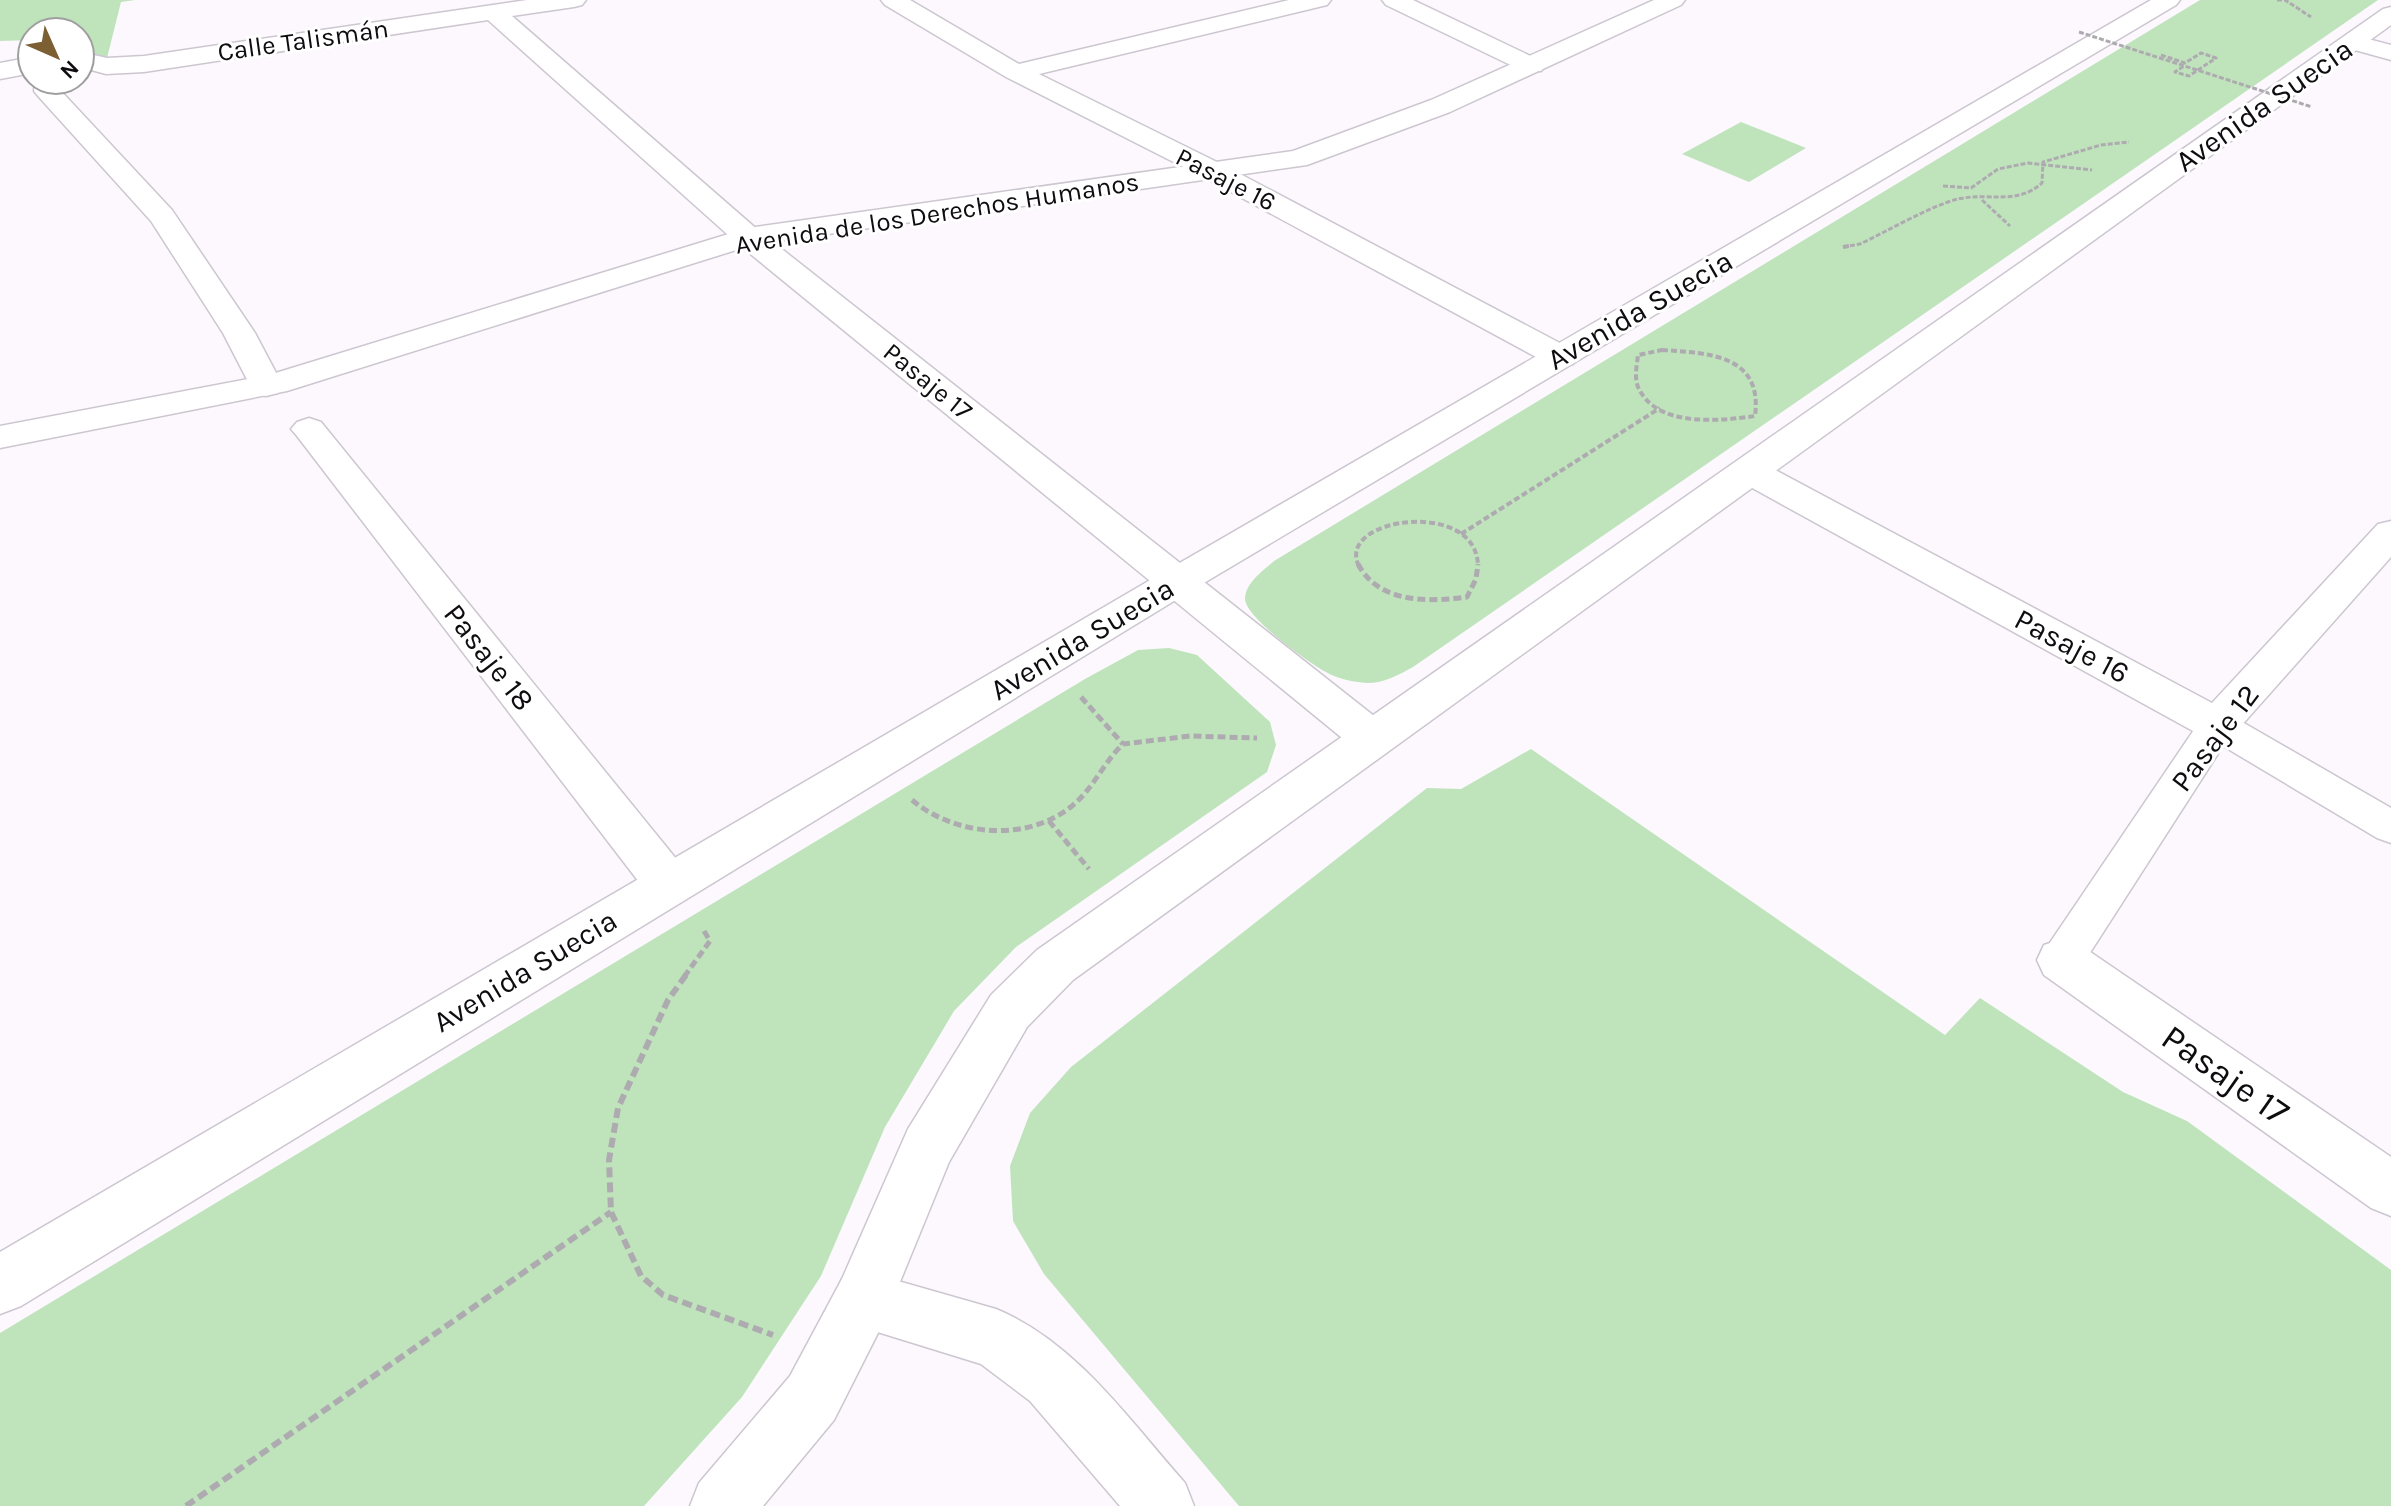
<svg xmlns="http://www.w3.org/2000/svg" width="2391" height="1506" viewBox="0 0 2391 1506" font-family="Karla,sans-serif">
	<rect width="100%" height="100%" fill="#fcf8fe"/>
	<!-- green -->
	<g fill="#bfe4bc">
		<path d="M0,0h135l-14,2 -14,56 -27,-9v-17h-48v8l-32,1z"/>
		<path d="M2200,0h178l-965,667c-15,8 -28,16 -46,16 -13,-1 -30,-4 -41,-11 -18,-10 -80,-54 -81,-73 0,-16 19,-29 29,-38z"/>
		<path d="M1741,122l65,26 -57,34 -67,-28z"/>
		<path d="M1169,648l28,7 73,67 6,23 -9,27 -251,175 -62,64 -69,116 -64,149 -79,121 -98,109h-644v-173l1085,-654 53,-29z"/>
		<path d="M1531,749l414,286 35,-37 143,94 64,29 204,149v236h-1152l-195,-232 -31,-53 -3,-55 20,-53 41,-46 356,-279 34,1z"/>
	</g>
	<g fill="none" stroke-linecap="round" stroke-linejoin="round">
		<defs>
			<path id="lane" d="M2217,711l13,4 161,93v35l-14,-5 -154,-92 -146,227 -15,5 -15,-5 -6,-13 6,-13 157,-232z"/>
			<g id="street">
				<path d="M527,0h59l-4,5 -8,2 -62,9 247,215 629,496 7,12 -7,12 -15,4 -15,-4 -621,-508 -249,-223 -344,52 -38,2 -26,-7v-15l27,6 37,-2z"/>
				<path d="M881,0h29l109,64 270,-64h42l-4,5 -288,69 186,92 348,184 5,7 -5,7 -12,3 -12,-3 -344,-186 -199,-101 -121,-72z"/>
				<path d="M1382,0h31l128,61 4,5 -4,5h-18l-137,-66z"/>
				<path d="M2353,35l38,10v15l-47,-13 -3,-5 3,-5z"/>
				<path d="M32,57v16l-32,6v-16z"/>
				<path d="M35,80h26l-1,10 112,120 83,123 28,53 -5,7 -12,3 -12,-3 -31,-60 -72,-112 -113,-125 -4,-5z"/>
				<path d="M309,418l12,4 365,449 7,14 -7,14 -17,5 -17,-5 -355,-463 -6,-7 6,-7z"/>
				<path d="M1749,460l13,3 450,240 166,-179 13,-3v36l-159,179 -15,5 -15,-5 -466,-257 -5,-8 5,-8z"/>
				<path d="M2062,939l18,6 311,212v59l-20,-8 -327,-233 -7,-15 7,-15z"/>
				<path d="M863,1271l133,38c80,33 133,111 189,174l9,23h-74l-90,-105 -49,-37 -139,-43 -8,-21 8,-21z"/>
			</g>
			<g id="secondary">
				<path d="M1654,0h31l-4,5 -231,107 -143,53 -555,80 -465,146 -287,57v-22l269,-51 479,-147 545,-77 138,-51z"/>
				<path d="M2151,0h29l-4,5 -984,585 -1171,716 -21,8v-62l1164,-680z"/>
				<path d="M2391,7v18l-1318,955 -46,47 -78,135 -65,159 -50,99 -71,86h-73l9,-23 91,-107 52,-97 66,-150 83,-134 46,-45 1346,-941z"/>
			</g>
		</defs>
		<!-- lane casing -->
		<use href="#lane" stroke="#cdc6d0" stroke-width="3"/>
		<!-- street casing -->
		<use href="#street" stroke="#cdc6d0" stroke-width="3"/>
		<!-- secondary casing -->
		<use href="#secondary" stroke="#cdc6d0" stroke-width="3"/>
		<!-- path-far3 -->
		<g stroke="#aeabb0" stroke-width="3" stroke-dasharray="5 2" stroke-linecap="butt">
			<path d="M2277,0h8l26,17"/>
			<path d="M2161,55l24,8 16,-10 15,5 -27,18 -14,-4 9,-6"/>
			<path d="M1943,186l28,2 27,-19 30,-6 64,7"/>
			<path d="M1982,200l28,26"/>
			<path d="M1843,247l17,-3c26,-12 72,-39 98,-45 30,-7 58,7 84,-16l1,-21 58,-17 28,-3"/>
		</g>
		<!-- path-far2 -->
		<g stroke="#aeabb0" stroke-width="4" stroke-dasharray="6 3" stroke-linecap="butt">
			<path d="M1843,247l6,-1"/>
			<path d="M1662,350c47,3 101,5 93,66 -35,5 -99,12 -117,-29 -4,-10 -1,-22 0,-32z"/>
			<path d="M1461,534l199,-126"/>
			<path d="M1359,566c-25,-48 118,-69 119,0"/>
		</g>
		<!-- path-far1 -->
		<g stroke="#aeabb0" stroke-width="5" stroke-dasharray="8 4" stroke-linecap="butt">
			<path d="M1358,564c21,40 71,38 109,33l9,-18 2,-15"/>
			<path d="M1081,697l42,47"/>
			<path d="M912,800c43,36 114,43 160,6 21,-17 32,-44 51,-62l67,-8 67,2"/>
			<path d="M1049,821l40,48"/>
			<path d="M684,977l26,-36 -6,-10"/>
		</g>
		<!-- path -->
		<g stroke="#aeabb0" stroke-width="6" stroke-dasharray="10 5" stroke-linecap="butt">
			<path d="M686,975l-18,25 -50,108 -9,52 2,52 30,64 22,19 110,40"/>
			<path d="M186,1506l425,-294"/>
		</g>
		<!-- lane -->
		<use href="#lane" fill="#fff" fill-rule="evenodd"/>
		<!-- street -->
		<use href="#street" fill="#fff" fill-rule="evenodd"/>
		<!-- secondary -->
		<use href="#secondary" fill="#fff" fill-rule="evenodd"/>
		<!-- path-bridge -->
		<path stroke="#aeabb0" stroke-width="3" stroke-dasharray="5 2" stroke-linecap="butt" d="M2079,32l233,75"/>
	</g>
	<g text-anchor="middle" stroke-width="6" stroke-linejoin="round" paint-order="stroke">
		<!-- far-street labels -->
		<g font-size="26" fill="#0e0c0f" stroke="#fff">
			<text transform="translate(303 40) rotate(-8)" y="9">Calle Talismán</text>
			<text transform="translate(1226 179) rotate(27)" y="9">Pasaje 16</text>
			<text transform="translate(937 213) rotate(-9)" y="9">Avenida de los Derechos Humanos</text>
			<text transform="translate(928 381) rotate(39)" y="9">Pasaje 17</text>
		</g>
		<!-- street labels -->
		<g font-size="30" fill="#0e0c0f" stroke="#fff">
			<text transform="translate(2264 105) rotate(-35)" y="10">Avenida Suecia</text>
			<text transform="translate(1640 310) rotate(-30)" y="10">Avenida Suecia</text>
			<text transform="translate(1082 639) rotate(-31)" y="10">Avenida Suecia</text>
			<text transform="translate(2072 646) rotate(28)" y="10">Pasaje 16</text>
			<text transform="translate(489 657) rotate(52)" y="10">Pasaje 18</text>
			<text transform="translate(2215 738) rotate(-53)" y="10">Pasaje 12</text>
			<text transform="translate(525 971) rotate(-31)" y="10">Avenida Suecia</text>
		</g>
		<!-- near-street labels -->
		<g font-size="36" fill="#0e0c0f" stroke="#fff">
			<text transform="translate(2226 1074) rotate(35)" y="13">Pasaje 17</text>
		</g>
	</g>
	<!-- north arrow -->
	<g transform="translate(56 56) rotate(135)"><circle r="38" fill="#ffffff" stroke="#9f9e9f" stroke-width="2"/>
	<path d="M0-6L14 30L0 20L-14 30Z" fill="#7c5f33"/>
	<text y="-12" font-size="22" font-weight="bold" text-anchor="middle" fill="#0e0c0f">N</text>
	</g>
</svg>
